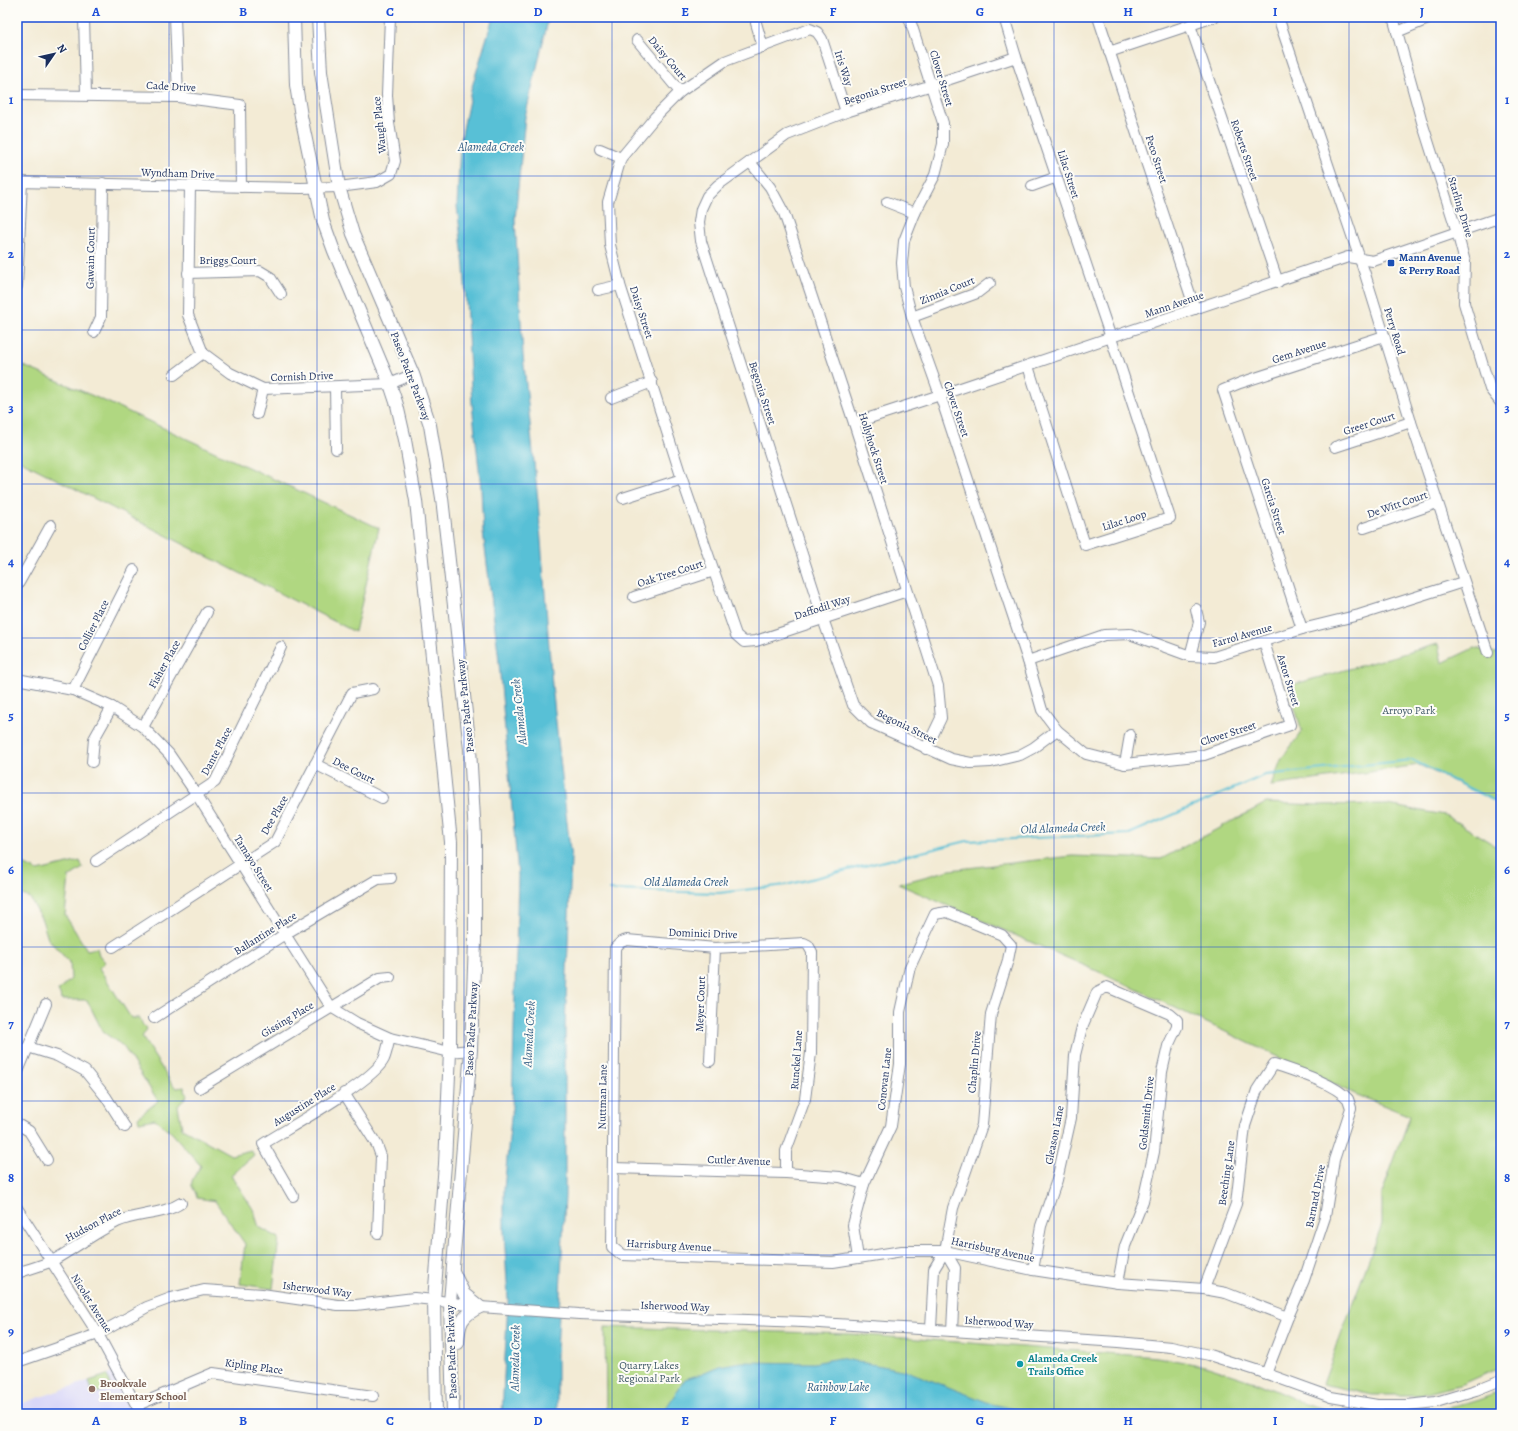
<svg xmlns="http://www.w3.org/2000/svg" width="1518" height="1431" viewBox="0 0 1518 1431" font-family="Alegreya,serif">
	<rect width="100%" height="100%" fill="#fdfcf7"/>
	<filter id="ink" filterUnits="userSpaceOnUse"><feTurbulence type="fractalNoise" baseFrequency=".025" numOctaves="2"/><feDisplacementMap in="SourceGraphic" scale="8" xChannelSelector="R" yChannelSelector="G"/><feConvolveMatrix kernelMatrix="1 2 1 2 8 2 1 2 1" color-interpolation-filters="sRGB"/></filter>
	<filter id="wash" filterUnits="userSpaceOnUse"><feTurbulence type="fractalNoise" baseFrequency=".012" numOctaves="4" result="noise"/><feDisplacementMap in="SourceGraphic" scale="16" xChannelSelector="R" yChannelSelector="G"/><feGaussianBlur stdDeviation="0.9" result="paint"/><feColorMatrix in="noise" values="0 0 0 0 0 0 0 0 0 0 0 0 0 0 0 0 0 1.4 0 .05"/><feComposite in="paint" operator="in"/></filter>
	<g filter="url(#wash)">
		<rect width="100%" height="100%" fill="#f3ebd5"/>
		<!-- built -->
		<path fill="#d9d7f8" d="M111,1373l22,41h-116v-9z"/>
		<!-- green -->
		<g fill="#b0d781" stroke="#668370">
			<path d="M17,363l99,43 263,122 -24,104 -338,-173z"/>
			<path d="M1438,644l4,19 32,-15 22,5 5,-1v152l-82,-39 -148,21 10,-26 21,-29 -14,-45z"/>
			<path d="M1266,803l55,2 60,-1 64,11 56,34v518l-38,17 -44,11h-47l-49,-11 59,-160v-31l28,-77 -55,-22 -242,-116 -215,-94 52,-14 122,-14 89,3z"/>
			<path d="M17,857l2,5 19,9 42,-10 3,7 -14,9 -4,38 22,35 10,-2 2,7 6,7 -6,6 32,50h9l2,6 5,5 -5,8 30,47 5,4 7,-1 3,9 -9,10 4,22 49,27 20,-5 3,5 -23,20 22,34 6,18 20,11 -6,51 -33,-5 5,-40 -30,-43 -18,-3c-1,-5 -3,-8 -5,-12 -2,-6 6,-15 9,-20l-29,-33 -17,-14 -16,3 -1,-5 20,-16 -35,-55 -20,-14 -16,-32h-26l-1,-5 -2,-4 13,-12 -1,-16 -22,-24 -6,-19 -12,-22 -13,-5z"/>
			<path d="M605,1327l246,7 306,23 48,9 55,18 39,17 28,9 31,4h-752z"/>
			<path d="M107,1375l5,13 -19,6 -4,-13z"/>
			<path d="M1501,1391v23h-94c32,-3 64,-9 94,-23z"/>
		</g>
		<!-- water -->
		<g fill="#59c0d6" stroke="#3a789a">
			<path d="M493,17h56l-24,100 -10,102 8,136 15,146 14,184 19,174 -6,170v167l-8,157v61h-55l6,-114 -4,-69v-42l8,-81 6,-233 -20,-223 -15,-120 -2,-44 -9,-84 -8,-137 -7,-61 3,-62 11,-54z"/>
			<path d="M839,1358l68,13 85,33 28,6 3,4h-361l23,-35 13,-4 21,-9 23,-4 72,1z"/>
		</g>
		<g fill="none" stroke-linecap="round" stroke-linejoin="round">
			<!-- stream -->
			<g stroke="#59c0d6" stroke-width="2">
				<path d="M609,890l110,3 67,-8 181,-44 162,-7 136,-59 147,-15 89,44"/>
				<path d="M1501,1170l-2,12 2,6"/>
			</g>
		</g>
	</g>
	<g filter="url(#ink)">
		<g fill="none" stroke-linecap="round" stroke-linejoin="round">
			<defs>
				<g id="minor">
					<path d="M84,17l2,78"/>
					<path d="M175,17l3,80"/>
					<path d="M909,17l34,106v21l-8,31 -20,38 -11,28 -2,22 2,24 8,30 28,78 88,266 14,49 15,20 29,24 39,10 79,-9 86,-30 -26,-83"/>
					<path d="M1004,17l12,40 95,281 59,180 -85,27 -57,-179"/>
					<path d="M1098,17l97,292"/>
					<path d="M1278,17l87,257 46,148 77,231"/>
					<path d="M1393,17l29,105 35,110 8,30 -1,41 26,86 11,14"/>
					<path d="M756,23l7,24"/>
					<path d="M1190,25l88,257"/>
					<path d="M1397,32l36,-15"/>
					<path d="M637,40l43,52"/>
					<path d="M1109,52l105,-35"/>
					<path d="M1016,57l-84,28 -86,27 -59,23 -69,50 -11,11 -6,13 -2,13 2,19 122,378 30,86 18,18 80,36 20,4 20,-1 29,-7 13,-7 24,-18"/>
					<path d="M17,95l161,2 62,8 1,82"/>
					<path d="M846,112l-24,-73 -5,-7 -7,-3 -85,32 -45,31 -25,25 -34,41 -13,44 2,43 10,40 62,194 54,156 8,7 12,-1 151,-50"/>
					<path d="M600,149l21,9"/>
					<path d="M750,162l20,25 14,26 70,210 84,263 3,32 -15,31"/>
					<path d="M17,182l284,6 38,-1 38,-5 14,-8 4,-13 -6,-38 -2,-28 3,-78"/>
					<path d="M190,186l-2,129 15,38 27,20 33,16 127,-5 23,-10"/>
					<path d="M1032,186l25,-9"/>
					<path d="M887,202l28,11"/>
					<path d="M188,273l72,-2 10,6 11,17"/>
					<path d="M17,286l5,-104"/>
					<path d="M598,290l22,-5"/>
					<path d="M912,317l65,-24 13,-10"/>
					<path d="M94,332l7,-15 2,-134"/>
					<path d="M174,375l29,-22"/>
					<path d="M335,387l1,62"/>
					<path d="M611,398l41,-16"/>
					<path d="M257,414l6,-25"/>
					<path d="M854,423l86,-28 408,-138 25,4 128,-44"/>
					<path d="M1335,447l76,-25"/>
					<path d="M623,498l59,-19"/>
					<path d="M1364,528l73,-25"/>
					<path d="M17,586l34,-61"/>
					<path d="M634,597l80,-26"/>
					<path d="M1302,629l-79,-239 17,-7 144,-47"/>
					<path d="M1190,656l9,-34 -3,-13"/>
					<path d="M1028,661l76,-26 26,-1 60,22 24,1 88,-28 57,-14 104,-33"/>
					<path d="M17,679l56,11 39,17 31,20 26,27 28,41 134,212 26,16 33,15 60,14 21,-2"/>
					<path d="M73,690l61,-120"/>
					<path d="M143,727l64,-115"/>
					<path d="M92,762l2,-23 18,-32"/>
					<path d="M315,764l67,34"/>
					<path d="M1125,764l5,-29"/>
					<path d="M96,861l119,-79 66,-135"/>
					<path d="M113,947l162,-105 77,-149 21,-4"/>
					<path d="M154,1018l131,-84 93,-55 13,-1"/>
					<path d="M28,1047l29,9 28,15 21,26 19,30"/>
					<path d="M710,1061l5,-113"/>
					<path d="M17,1074l29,-70"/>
					<path d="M199,1088l181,-110 10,-1"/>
					<path d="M344,1093l33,52 4,11 -3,77"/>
					<path d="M17,1124l12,7 18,29"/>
					<path d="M613,1168l173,5 54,4 24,7"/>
					<path d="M786,1173v-22l19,-52 6,-46 1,-101 -4,-7 -4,-2 -89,5 -88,-8 -6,2 -6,6 -3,299 10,8 211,7 69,-11h43l88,19 85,13 86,6 22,4 62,24"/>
					<path d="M293,1196l-30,-52c25,-16 110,-62 121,-85 3,-7 4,-15 6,-21"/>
					<path d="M17,1208l81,126 43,80"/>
					<path d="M945,1251l10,17 -3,63"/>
					<path d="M858,1258l-5,-33 11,-41 27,-58 9,-62v-52l10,-45 25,-53 12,-2 55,23 9,10 -3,15 -17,54 -9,111 -29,83 -8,43 -11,18 -3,60"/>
					<path d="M1033,1270l8,-44 16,-46 14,-62 4,-63 7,-28 15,-35 10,-5 63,27 7,6v7l-9,19 -6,26 -8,80 -11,49 -18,45 -7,37"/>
					<path d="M17,1273c11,-4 24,-7 35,-12 22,-12 42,-28 65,-39 21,-9 46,-7 64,-19"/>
					<path d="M1204,1289l32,-85 9,-78 12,-36 17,-26c20,7 60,19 74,35 1,3 2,6 3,9l-17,52 -9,57 -21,63 -16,37 -22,57"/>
					<path d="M17,1362l81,-28 49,-27 24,-9 33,-8 58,4 76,11h18l58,-7 20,2 46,7 99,7 224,8 149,9 166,11 53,5 38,8 50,16 72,26 46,8h30l29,-3 40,-12 25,-10"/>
					<path d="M138,1405l75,-32 160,23"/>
				</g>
				<g id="major">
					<path d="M294,17l2,68 5,31 22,105 11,30 56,133 7,21 8,35 11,61 35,341 -1,210 -5,112 -11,136 2,114"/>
					<path d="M318,17l3,55 18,115 14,47 60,140 17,51 12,73 28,251 5,87v105l-4,109 -21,252 3,112"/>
					<path d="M453,1271l11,23 16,13c-19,9 -21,16 -22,36"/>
				</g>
			</defs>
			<!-- minor casing -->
			<use href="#minor" stroke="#878d9a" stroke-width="12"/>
			<!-- major casing -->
			<use href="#major" stroke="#878d9a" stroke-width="14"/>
			<!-- minor -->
			<use href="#minor" stroke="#fff" stroke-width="10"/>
			<!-- major -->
			<use href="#major" stroke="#fff" stroke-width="12"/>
		</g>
	</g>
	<!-- grid -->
	<path fill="none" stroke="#1d4ed8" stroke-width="1" stroke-opacity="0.55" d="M169,17v1397M317,17v1397M464,17v1397M612,17v1397M759,17v1397M906,17v1397M1054,17v1397M1201,17v1397M1349,17v1397M17,176h1484M17,330h1484M17,484h1484M17,638h1484M17,793h1484M17,947h1484M17,1101h1484M17,1255h1484"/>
	<!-- markers -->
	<rect fill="#1a4fb4" stroke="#fdfcf7" stroke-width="1.5" x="1387" y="259" width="8" height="8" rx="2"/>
	<circle fill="#0f9aa8" stroke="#fdfcf7" stroke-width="1.5" cx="1020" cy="1364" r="4"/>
	<circle fill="#8d6e63" stroke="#fdfcf7" stroke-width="1.5" cx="92" cy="1389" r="4"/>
	<g text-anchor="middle" stroke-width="4" stroke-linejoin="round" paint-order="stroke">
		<!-- street labels -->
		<g font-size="11" fill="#1b2f5e" stroke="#fdfcf7">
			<text transform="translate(668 58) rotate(50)" y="4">Daisy Court</text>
			<text transform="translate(844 68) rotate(72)" y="4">Iris Way</text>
			<text transform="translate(942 78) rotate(73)" y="4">Clover Street</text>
			<text transform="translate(171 86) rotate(3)" y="4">Cade Drive</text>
			<text transform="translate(875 91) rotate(-18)" y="4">Begonia Street</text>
			<text transform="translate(379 125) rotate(-96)" y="4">Waugh Place</text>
			<text transform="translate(1245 150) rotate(71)" y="4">Roberts Street</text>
			<text transform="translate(1157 159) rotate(72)" y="4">Peco Street</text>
			<text transform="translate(178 173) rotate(2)" y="4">Wyndham Drive</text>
			<text transform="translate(1069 174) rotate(72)" y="4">Lilac Street</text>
			<text transform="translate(1461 207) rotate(73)" y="4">Starling Drive</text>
			<text transform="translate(90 258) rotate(-89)" y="4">Gawain Court</text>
			<text x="228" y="264">Briggs Court</text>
			<text transform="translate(947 290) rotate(-22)" y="4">Zinnia Court</text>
			<text transform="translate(1174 304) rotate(-19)" y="4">Mann Avenue</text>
			<text transform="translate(642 312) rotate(72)" y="4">Daisy Street</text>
			<text transform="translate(1395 331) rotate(73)" y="4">Perry Road</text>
			<text transform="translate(1299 351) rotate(-18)" y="4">Gem Avenue</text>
			<text transform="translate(302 376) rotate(-2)" y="4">Cornish Drive</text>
			<text transform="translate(411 376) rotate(69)" y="4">Paseo Padre Parkway</text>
			<text transform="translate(763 393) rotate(72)" y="4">Begonia Street</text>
			<text transform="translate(957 409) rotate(71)" y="4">Clover Street</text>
			<text transform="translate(1369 423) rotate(-18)" y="4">Greer Court</text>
			<text transform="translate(874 448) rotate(72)" y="4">Hollyhock Street</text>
			<text transform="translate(1397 504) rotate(-19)" y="4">De Witt Court</text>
			<text transform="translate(1274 506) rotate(72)" y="4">Garcia Street</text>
			<text transform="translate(1124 520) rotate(-18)" y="4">Lilac Loop</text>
			<text transform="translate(670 573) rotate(-18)" y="4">Oak Tree Court</text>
			<text transform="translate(822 607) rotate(-18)" y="4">Daffodil Way</text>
			<text transform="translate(93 625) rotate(-63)" y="4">Collier Place</text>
			<text transform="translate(1242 635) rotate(-16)" y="4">Farrol Avenue</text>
			<text transform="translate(164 664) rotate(-61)" y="4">Fisher Place</text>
			<text transform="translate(1289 680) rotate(73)" y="4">Astor Street</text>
			<text transform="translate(465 706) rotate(-96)" y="4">Paseo Padre Parkway</text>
			<text transform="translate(907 726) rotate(26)" y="4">Begonia Street</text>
			<text transform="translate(1228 733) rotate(-18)" y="4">Clover Street</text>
			<text transform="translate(216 751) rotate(-62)" y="4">Dante Place</text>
			<text transform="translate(354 770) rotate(27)" y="4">Dee Court</text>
			<text transform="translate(274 815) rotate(-60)" y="4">Dee Place</text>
			<text transform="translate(254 863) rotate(58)" y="4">Tamayo Street</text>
			<text transform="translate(265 933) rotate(-32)" y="4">Ballantine Place</text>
			<text transform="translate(703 933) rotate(2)" y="4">Dominici Drive</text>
			<text transform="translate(700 1004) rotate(-88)" y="4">Meyer Court</text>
			<text transform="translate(287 1019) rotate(-31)" y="4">Gissing Place</text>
			<text transform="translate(471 1029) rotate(-87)" y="4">Paseo Padre Parkway</text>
			<text transform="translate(796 1060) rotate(-86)" y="4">Runckel Lane</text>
			<text transform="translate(974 1062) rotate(-85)" y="4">Chaplin Drive</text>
			<text transform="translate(884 1079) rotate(-84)" y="4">Conovan Lane</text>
			<text transform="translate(602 1097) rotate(-89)" y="4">Nuttman Lane</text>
			<text transform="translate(304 1104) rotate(-32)" y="4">Augustine Place</text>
			<text transform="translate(1146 1113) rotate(-84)" y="4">Goldsmith Drive</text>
			<text transform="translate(1054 1135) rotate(-79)" y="4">Gleason Lane</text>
			<text transform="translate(739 1160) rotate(2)" y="4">Cutler Avenue</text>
			<text transform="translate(1226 1173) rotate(-82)" y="4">Beeching Lane</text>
			<text transform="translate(1315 1196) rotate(-79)" y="4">Barnard Drive</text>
			<text transform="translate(93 1224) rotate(-28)" y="4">Hudson Place</text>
			<text transform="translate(669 1245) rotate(3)" y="4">Harrisburg Avenue</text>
			<text transform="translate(993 1249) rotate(12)" y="4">Harrisburg Avenue</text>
			<text transform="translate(317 1289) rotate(7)" y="4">Isherwood Way</text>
			<text transform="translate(92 1303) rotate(58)" y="4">Nicolet Avenue</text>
			<text transform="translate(675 1306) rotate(2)" y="4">Isherwood Way</text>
			<text transform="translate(999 1322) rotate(4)" y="4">Isherwood Way</text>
			<text transform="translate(451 1352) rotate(-92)" y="4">Paseo Padre Parkway</text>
			<text transform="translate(254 1366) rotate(8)" y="4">Kipling Place</text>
		</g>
		<!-- transit labels -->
		<g font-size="11" font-weight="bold" fill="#164399" stroke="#fdfcf7" text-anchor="start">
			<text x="1399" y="261">Mann Avenue<tspan x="1399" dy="13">&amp; Perry Road</tspan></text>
		</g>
		<!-- park labels -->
		<g font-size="11" fill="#405967" stroke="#fdfcf7">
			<text x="1409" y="714">Arroyo Park</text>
			<text x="649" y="1369">Quarry Lakes<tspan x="649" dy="13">Regional Park</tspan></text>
		</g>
		<!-- culture labels -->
		<g font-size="11" font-weight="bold" fill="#0d838f" stroke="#fdfcf7" text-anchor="start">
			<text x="1028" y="1362">Alameda Creek<tspan x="1028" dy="13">Trails Office</tspan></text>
		</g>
		<!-- education labels -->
		<g font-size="11" font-weight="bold" fill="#785e54" stroke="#fdfcf7" text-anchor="start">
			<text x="100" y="1387">Brookvale<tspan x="100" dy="13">Elementary School</tspan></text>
		</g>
		<!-- water labels -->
		<g font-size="12" font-style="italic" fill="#2e5a82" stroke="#fdfcf7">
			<text x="491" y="151">Alameda Creek</text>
			<text transform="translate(519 712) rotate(-96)" y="4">Alameda Creek</text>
			<text transform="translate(1063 828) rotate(-2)" y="4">Old Alameda Creek</text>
			<text x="686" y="886">Old Alameda Creek</text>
			<text transform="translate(529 1034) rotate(-87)" y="4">Alameda Creek</text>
			<text transform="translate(515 1358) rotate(-89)" y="4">Alameda Creek</text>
			<text x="838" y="1391">Rainbow Lake</text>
		</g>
	</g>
	<!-- margin -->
	<rect width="1518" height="1431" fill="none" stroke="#fdfcf7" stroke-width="44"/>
	<!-- north arrow -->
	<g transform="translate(54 54) rotate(56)" stroke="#fdfcf7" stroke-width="3" paint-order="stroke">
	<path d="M0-3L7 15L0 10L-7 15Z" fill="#1b2f5e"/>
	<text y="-6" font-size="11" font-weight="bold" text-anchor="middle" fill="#1b2f5e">N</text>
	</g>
	<rect x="22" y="22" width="1474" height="1387" fill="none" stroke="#1d4ed8" stroke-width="1.5"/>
	<g font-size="13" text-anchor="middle" font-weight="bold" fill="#1d4ed8">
		<text x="96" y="16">A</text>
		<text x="243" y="16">B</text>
		<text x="390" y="16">C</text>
		<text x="538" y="16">D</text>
		<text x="685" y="16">E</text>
		<text x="833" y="16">F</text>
		<text x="980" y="16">G</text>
		<text x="1128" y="16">H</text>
		<text x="1275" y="16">I</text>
		<text x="1422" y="16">J</text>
		<text x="11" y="104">1</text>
		<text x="1507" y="104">1</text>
		<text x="11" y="258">2</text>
		<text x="1507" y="258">2</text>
		<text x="11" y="412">3</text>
		<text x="1507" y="412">3</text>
		<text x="11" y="566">4</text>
		<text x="1507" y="566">4</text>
		<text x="11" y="720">5</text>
		<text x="1507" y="720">5</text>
		<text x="11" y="874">6</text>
		<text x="1507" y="874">6</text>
		<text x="11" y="1028">7</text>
		<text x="1507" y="1028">7</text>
		<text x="11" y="1182">8</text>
		<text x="1507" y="1182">8</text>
		<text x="11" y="1336">9</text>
		<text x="1507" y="1336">9</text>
		<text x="96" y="1425">A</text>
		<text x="243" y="1425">B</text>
		<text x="390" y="1425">C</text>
		<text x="538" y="1425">D</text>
		<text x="685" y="1425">E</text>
		<text x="833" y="1425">F</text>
		<text x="980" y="1425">G</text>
		<text x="1128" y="1425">H</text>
		<text x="1275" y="1425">I</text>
		<text x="1422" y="1425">J</text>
	</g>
</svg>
